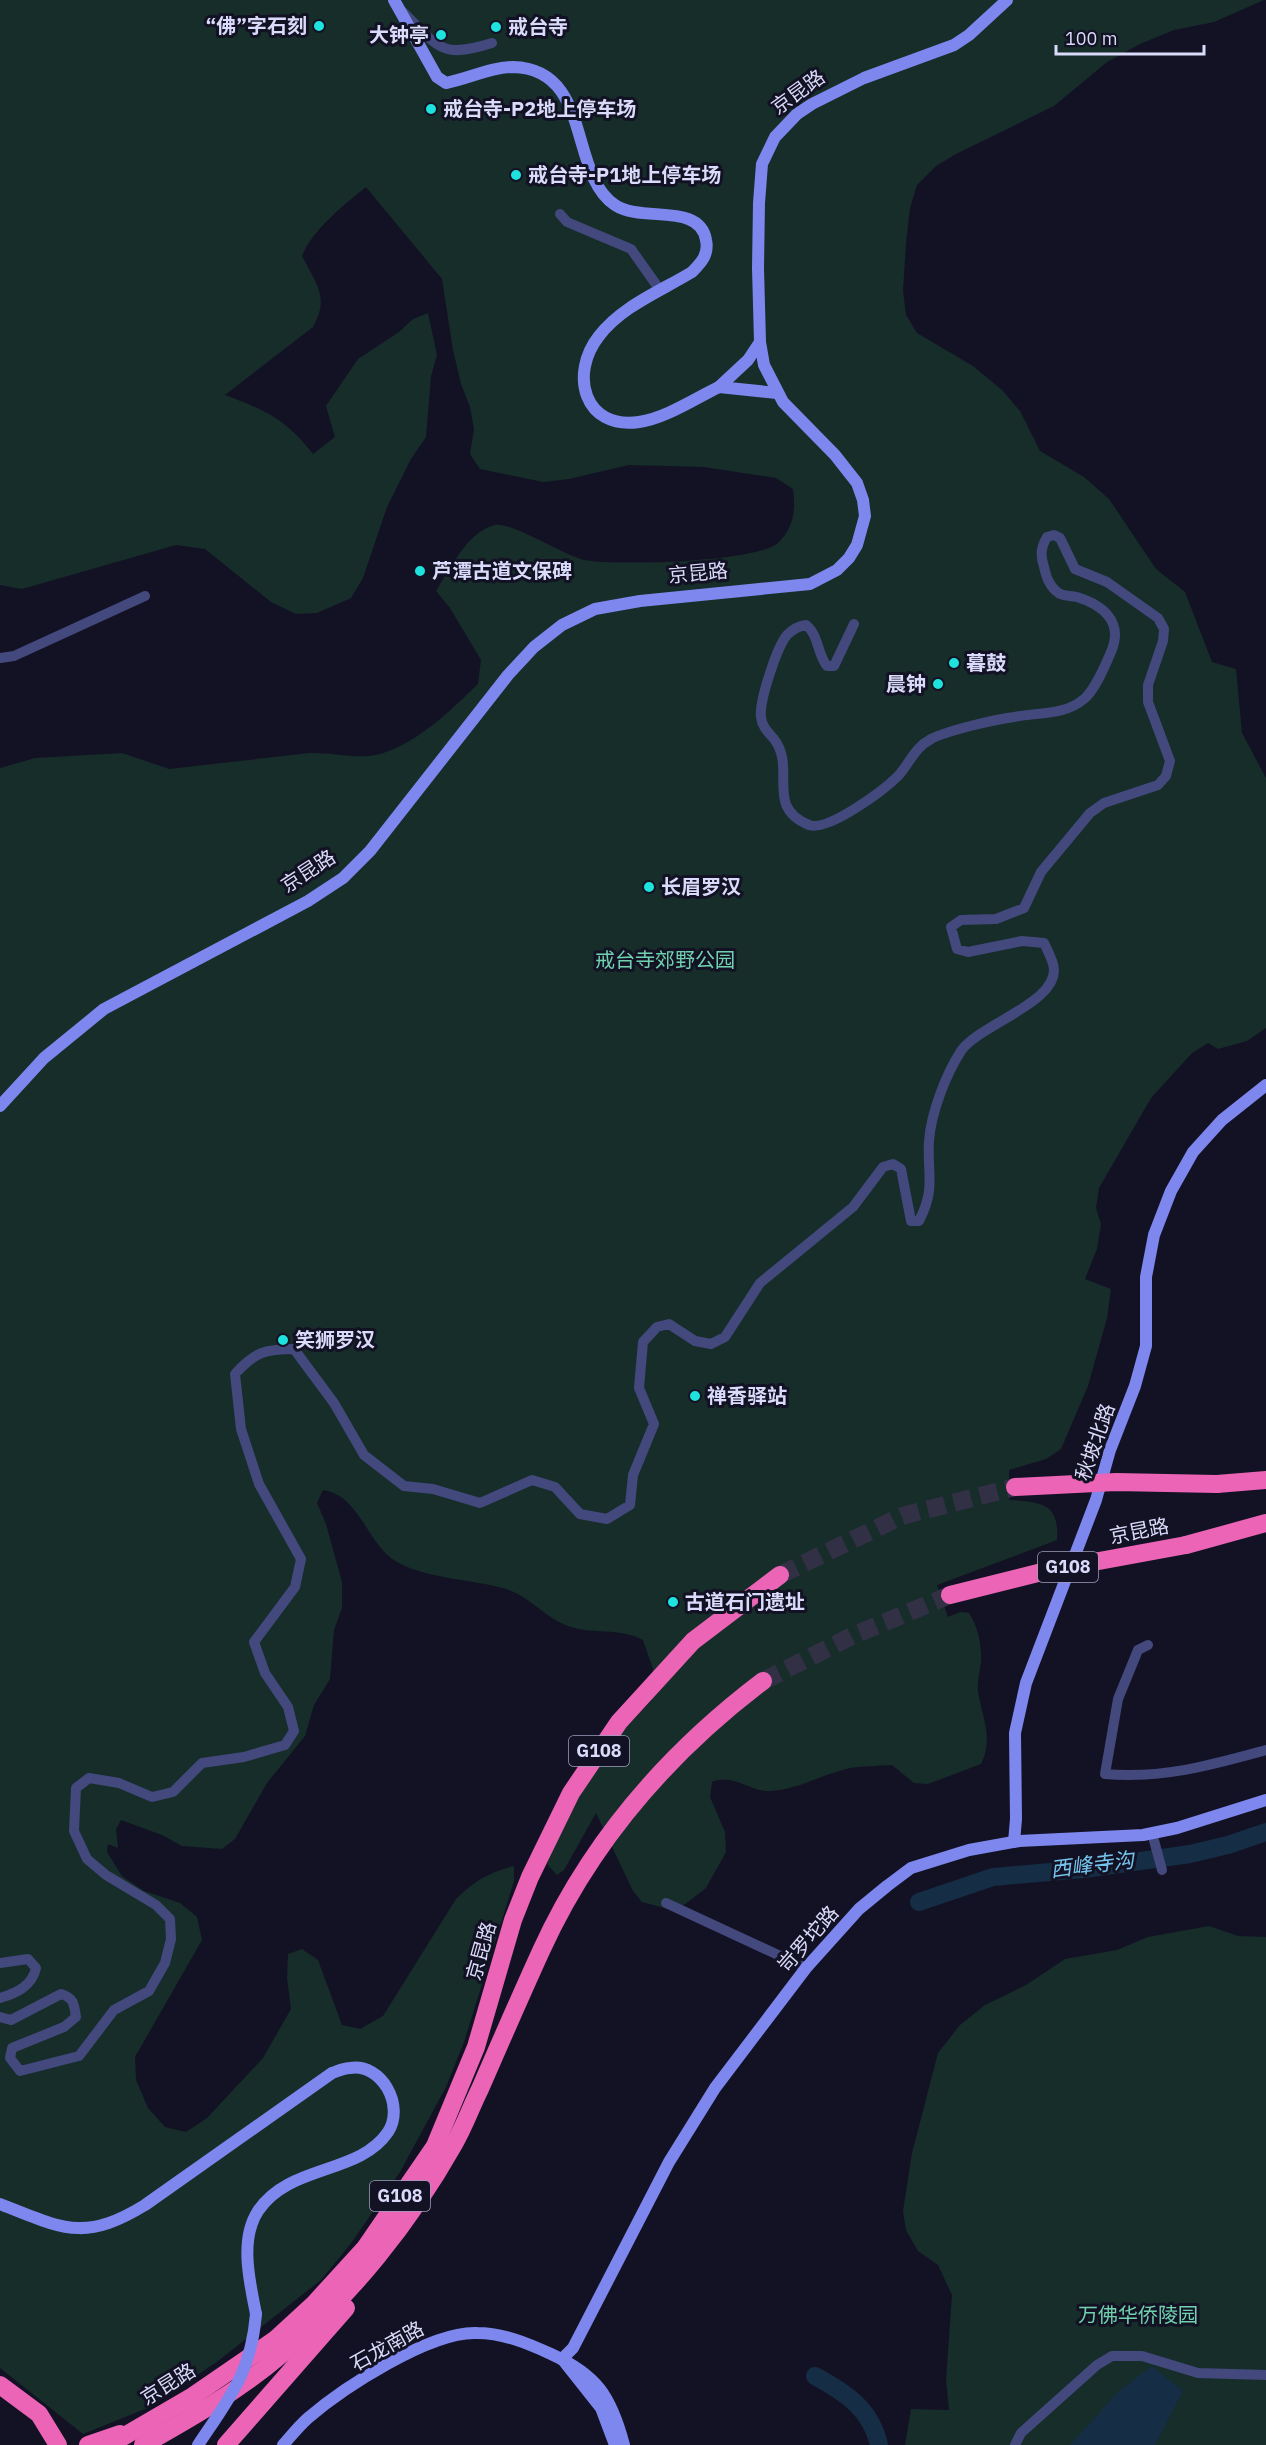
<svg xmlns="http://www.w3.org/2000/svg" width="1266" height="2445" viewBox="0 0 1266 2445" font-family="'IBM Plex Sans','Noto Sans SC',sans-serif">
	<rect width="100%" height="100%" fill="#131224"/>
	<!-- green -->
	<g fill="#162d2a">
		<path d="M0,0h1264l-50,22 -40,8 -34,14 -33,18 -53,44 -98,48 -20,12 -19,19 -7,23 -4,35 -3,48 3,24 11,18 56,33 29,24 18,21 20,40 44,26 25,22 47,70 29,23 27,70 24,7 6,64 24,45v250l-19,13 -29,8 -10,-6 -16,10 -41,45 -52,90 -3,20 5,16 -4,25 -12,30 26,10 -4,29 -19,68 -27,63 -15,10 -37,11v30c30,2 51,2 48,40l-120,45 11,32 12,-5 9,1c9,14 13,32 12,49 -1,10 -4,18 -3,29 4,27 16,47 3,73l-53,20 -14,-1 -22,-18c-14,1 -28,1 -42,3 -27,6 -53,22 -80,23 -20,1 -37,-18 -58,-9l-2,15 15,35 1,20 -20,36 -26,20 -12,1 -26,-7 -9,-11 -37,-78 -32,57 -7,5 -10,-11 20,-49 40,-67 44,-47 2,-32 -10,-29c-24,-13 -50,-5 -75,-14 -22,-8 -37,-28 -59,-36 -34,-11 -79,-10 -112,-28 -30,-17 -37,-67 -74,-72l-6,13 9,21 16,58v26l-8,22 -4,49 -16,26 -9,31 -38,47 -32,56 -13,10 -40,-3 -20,-11 -41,-15 -5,9 2,19 -10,-4 -1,8 15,24 22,15 36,12 17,14 5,23 -67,117 1,23 12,28 17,19 21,5 21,-14 56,-60 28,-49 -4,-31 1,-24 14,-5 16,11 24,65 18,4 23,-13 73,-117c18,-18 34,-27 58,-33v15l-50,161 -18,45 -46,85 -48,70 -31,38 -103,81 -68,46 -67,27 -83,-66v-1600l35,-10 87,-5 47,16 141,-16c23,-1 48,7 70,1 38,-11 71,-44 98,-70l3,-24 -31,-52 -14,-17c14,-22 32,-60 59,-66 15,-4 68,30 89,35 29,6 173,2 194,-17 16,-15 18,-34 15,-54l-17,-11 -72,-11 -75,-2 -60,14 -26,3 -63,-13 -10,-15 4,-25 -4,-22 -9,-23 -8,-34 -11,-71 -76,-92c-22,18 -53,42 -64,69 14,28 28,41 11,71l-88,68c42,16 59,23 88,59l22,-17 -9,-31 32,-47 41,-27 14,-13 15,-6 9,42 -6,21 -5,61 -15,22 -24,48 -24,71 -12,20 -34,15 -21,1 -25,-12 -66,-53 -29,-4 -154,44 -22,-4z"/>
		<path d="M1209,1926l29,10 28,1v508h-361l6,-36 38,1 -3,-30 6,-85 -14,-30 -20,-14 -12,-21 -3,-19 9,-58 26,-100 22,-28 25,-20 41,-20 39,-26 52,-9 31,-13z"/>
	</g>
	<!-- water -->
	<path fill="#152d45" d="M1152,2366l31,25 -28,54h-85l49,-54z"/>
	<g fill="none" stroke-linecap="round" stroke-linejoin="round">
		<!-- river -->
		<g stroke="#152d45" stroke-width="18">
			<path d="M919,1902l74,-25 91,-8 106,-15 38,-9 38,-13"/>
			<path d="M815,2376c31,17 56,33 64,69"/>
		</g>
		<!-- highway-tunnel -->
		<g stroke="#313044" stroke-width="18" stroke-dasharray="18 9" stroke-linecap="butt">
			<path d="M780,1575l122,-59 113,-29"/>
			<path d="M763,1681l89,-45 98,-41"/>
		</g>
		<!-- street -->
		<g stroke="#43487d" stroke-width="10">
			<path d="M403,12c37,36 37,47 89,31"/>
			<path d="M560,214l7,8 64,27 29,41"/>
			<path d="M0,658l14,-2 131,-60"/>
			<path d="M1148,1645l-10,5 -20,49 -13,75c58,5 106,-9 161,-24"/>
			<path d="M1152,1833l10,37"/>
			<path d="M666,1903l140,65"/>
			<path d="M0,1963l28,-4 8,9c-4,18 -19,25 -36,30"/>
			<path d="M0,2017l11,3 50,-26c13,4 13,10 15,23l-12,10 -52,21 -2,10 10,13 59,-15 35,-46 35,-19 16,-28 6,-24 -1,-20 -14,-14 -50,-30 -19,-16 -13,-28 2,-43 13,-10 30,5 33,14 21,-5 29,-29 42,-6 41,-12 9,-14 -6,-24 -23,-34 -11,-31 41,-55 6,-28 -42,-75 -18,-55 -6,-55c20,-22 30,-25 59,-25l40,54 30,52 40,31 29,3 47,14 52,-23 23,7 25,27 27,5 23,-14 3,-30 21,-51 -15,-36 4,-46 14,-15 12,-3 26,17 16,3 14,-7 35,-54 93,-76 30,-40 10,-3 8,5 10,52h8c17,-33 8,-46 10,-80 2,-28 17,-67 32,-90 18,-27 103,-50 92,-87 -2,-7 -6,-15 -9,-21l-22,-2 -54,11 -11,-3 -6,-22 10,-7 35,-1 28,-11 17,-36 49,-59 14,-10 54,-18 8,-9 4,-15 -22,-59v-17l15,-44 1,-12 -6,-11 -51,-36 -32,-13 -15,-31 -6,-3 -7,2c-6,10 -7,18 -3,30 2,8 4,17 12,24 6,6 13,4 21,6 26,8 47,25 34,55 -6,14 -16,38 -27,47 -20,17 -46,13 -70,18 -21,3 -65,13 -83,22 -17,9 -21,24 -33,37 -14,14 -70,56 -89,49 -45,-18 -12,-56 -35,-86 -6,-7 -12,-12 -13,-22 -2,-16 16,-70 26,-82 6,-6 11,-9 19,-10 13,10 11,29 21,41h7l20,-42"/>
			<path d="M1015,2445l6,-12 76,-68 15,-9h30l56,17 68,2"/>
		</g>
		<!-- secondary -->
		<g stroke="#7d87ee" stroke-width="12">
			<path d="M394,0l43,77 9,6c21,-4 45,-16 67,-16 80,2 55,107 102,138 27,18 85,-3 91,35 3,14 -4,22 -14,32 -31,19 -70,34 -93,64 -30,38 -15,94 40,86 27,-4 55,-23 80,-35"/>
			<path d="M760,342l-12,18 -29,27 58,6"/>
			<path d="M0,1106l44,-48 60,-49 204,-108 35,-23 27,-27 138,-176 26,-28 28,-22 33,-16 45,-8 170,-17 27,-14 12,-12 8,-13 8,-29 -2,-16 -6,-17 -22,-28 -52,-53 -19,-37 -4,-23 -2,-74 1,-65 3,-39 13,-27 22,-23 15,-10 52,-26 90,-33 15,-10 38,-35"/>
			<path d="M1014,1842l2,-23 -1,-86 11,-50 70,-183 14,-50 25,-64 11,-40v-69l8,-42 17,-44 22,-39 29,-32 44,-35"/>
			<path d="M0,2204c62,24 83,39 145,1l187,-132c6,-2 12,-5 18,-5 32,-5 55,38 38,64 -29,43 -99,32 -130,79 -19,29 -8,72 -2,103"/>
			<path d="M562,2359l11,-11 96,-186 46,-74 91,-120 53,-59 28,-23 24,-18 58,-18 50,-9 124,-6 34,-7 89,-28"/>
			<path d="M563,2360l38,48 14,37"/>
			<path d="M283,2445c8,-9 16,-19 25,-27 35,-30 122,-87 169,-85 26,0 50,10 74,21 46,21 60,42 73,91"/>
		</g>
		<!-- highway -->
		<g stroke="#eb64b5" stroke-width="18">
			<path d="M1217,1484l49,-4"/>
			<path d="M1186,1545l80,-22"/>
			<path d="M0,2385l39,29 19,31"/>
			<path d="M88,2445l32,-11"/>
			<path d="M109,2445l84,-49 83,-57 37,-34 52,-57 70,-102 41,-99 37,-127 17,-43 41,-84 48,-71 74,-81 87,-66"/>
			<path d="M143,2445c48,-27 97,-55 139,-91 69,-58 128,-132 172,-210 10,-17 17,-37 26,-55 20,-46 40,-92 61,-138 50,-110 127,-198 222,-270"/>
			<path d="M226,2445l120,-137"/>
		</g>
		<!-- secondary-bridge -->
		<path stroke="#7d87ee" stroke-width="12" d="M198,2445c32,-48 53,-72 58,-131"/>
		<!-- highway-bridge -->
		<g stroke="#eb64b5" stroke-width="18">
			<path d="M1015,1487l101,-5 101,2"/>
			<path d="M950,1595l100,-25 136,-25"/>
		</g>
	</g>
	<!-- markers -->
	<g fill="#1ee2de" stroke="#131224" stroke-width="2">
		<circle cx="319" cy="26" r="6"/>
		<circle cx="496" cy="27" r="6"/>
		<circle cx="441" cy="35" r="6"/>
		<circle cx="431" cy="109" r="6"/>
		<circle cx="516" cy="175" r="6"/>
		<circle cx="420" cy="571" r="6"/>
		<circle cx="954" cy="663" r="6"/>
		<circle cx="938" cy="684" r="6"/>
		<circle cx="649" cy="887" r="6"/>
		<circle cx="283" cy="1340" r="6"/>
		<circle cx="695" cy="1396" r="6"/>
		<circle cx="673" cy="1602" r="6"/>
	</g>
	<g text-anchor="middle" stroke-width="6" stroke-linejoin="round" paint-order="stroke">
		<!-- shield labels -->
		<g fill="#131224" stroke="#9e9eba" stroke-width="1.5">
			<rect x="1038" y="1552" width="60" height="30" rx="4.5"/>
			<rect x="569" y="1736" width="60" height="30" rx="4.5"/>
			<rect x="370" y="2181" width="60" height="30" rx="4.5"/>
		</g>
		<g font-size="18" font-weight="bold" fill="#dadafa">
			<text x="1068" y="1573">G108</text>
			<text x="599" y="1757">G108</text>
			<text x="400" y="2202">G108</text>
		</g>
		<!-- poi labels -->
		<g font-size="20" font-weight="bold" fill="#dadafa" stroke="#131224" text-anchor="start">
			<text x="307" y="33" text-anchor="end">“佛”字石刻</text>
			<text x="508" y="34">戒台寺</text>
			<text x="429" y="42" text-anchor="end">大钟亭</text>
			<text x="443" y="116">戒台寺-P2地上停车场</text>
			<text x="528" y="182">戒台寺-P1地上停车场</text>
			<text x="432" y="578">芦潭古道文保碑</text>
			<text x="966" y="670">暮鼓</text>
			<text x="926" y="691" text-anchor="end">晨钟</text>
			<text x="661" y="894">长眉罗汉</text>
			<text x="295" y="1347">笑狮罗汉</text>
			<text x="707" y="1403">禅香驿站</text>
			<text x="685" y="1609">古道石门遗址</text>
		</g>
		<!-- street labels -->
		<g font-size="20" fill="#dadafa" stroke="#131224">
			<text transform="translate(798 92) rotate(-36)" y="7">京昆路</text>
			<text transform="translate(698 573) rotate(-5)" y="7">京昆路</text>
			<text transform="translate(308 871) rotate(-33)" y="7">京昆路</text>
			<text transform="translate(1095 1442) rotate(-71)" y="7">秋坡北路</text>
			<text transform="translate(1139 1531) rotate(-11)" y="7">京昆路</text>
			<text transform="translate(808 1939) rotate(-49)" y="7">岢罗坨路</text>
			<text transform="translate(481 1951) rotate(-74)" y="7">京昆路</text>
			<text transform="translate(387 2346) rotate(-29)" y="7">石龙南路</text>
			<text transform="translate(168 2384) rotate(-32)" y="7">京昆路</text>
		</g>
		<!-- park labels -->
		<g font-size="20" fill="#6fd1ad" stroke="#131224">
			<text x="665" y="967">戒台寺郊野公园</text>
			<text x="1138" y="2322">万佛华侨陵园</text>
		</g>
		<!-- water labels -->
		<g font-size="21" font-style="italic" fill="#75c4ed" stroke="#131224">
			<text transform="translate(1092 1865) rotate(-7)" y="7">西峰寺沟</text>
		</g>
	</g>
	<!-- scale -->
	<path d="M1056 45v9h148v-9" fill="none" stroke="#dadafa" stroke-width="3"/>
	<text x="1065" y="45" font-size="18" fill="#dadafa" stroke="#131224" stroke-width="4.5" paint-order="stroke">100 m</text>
</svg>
